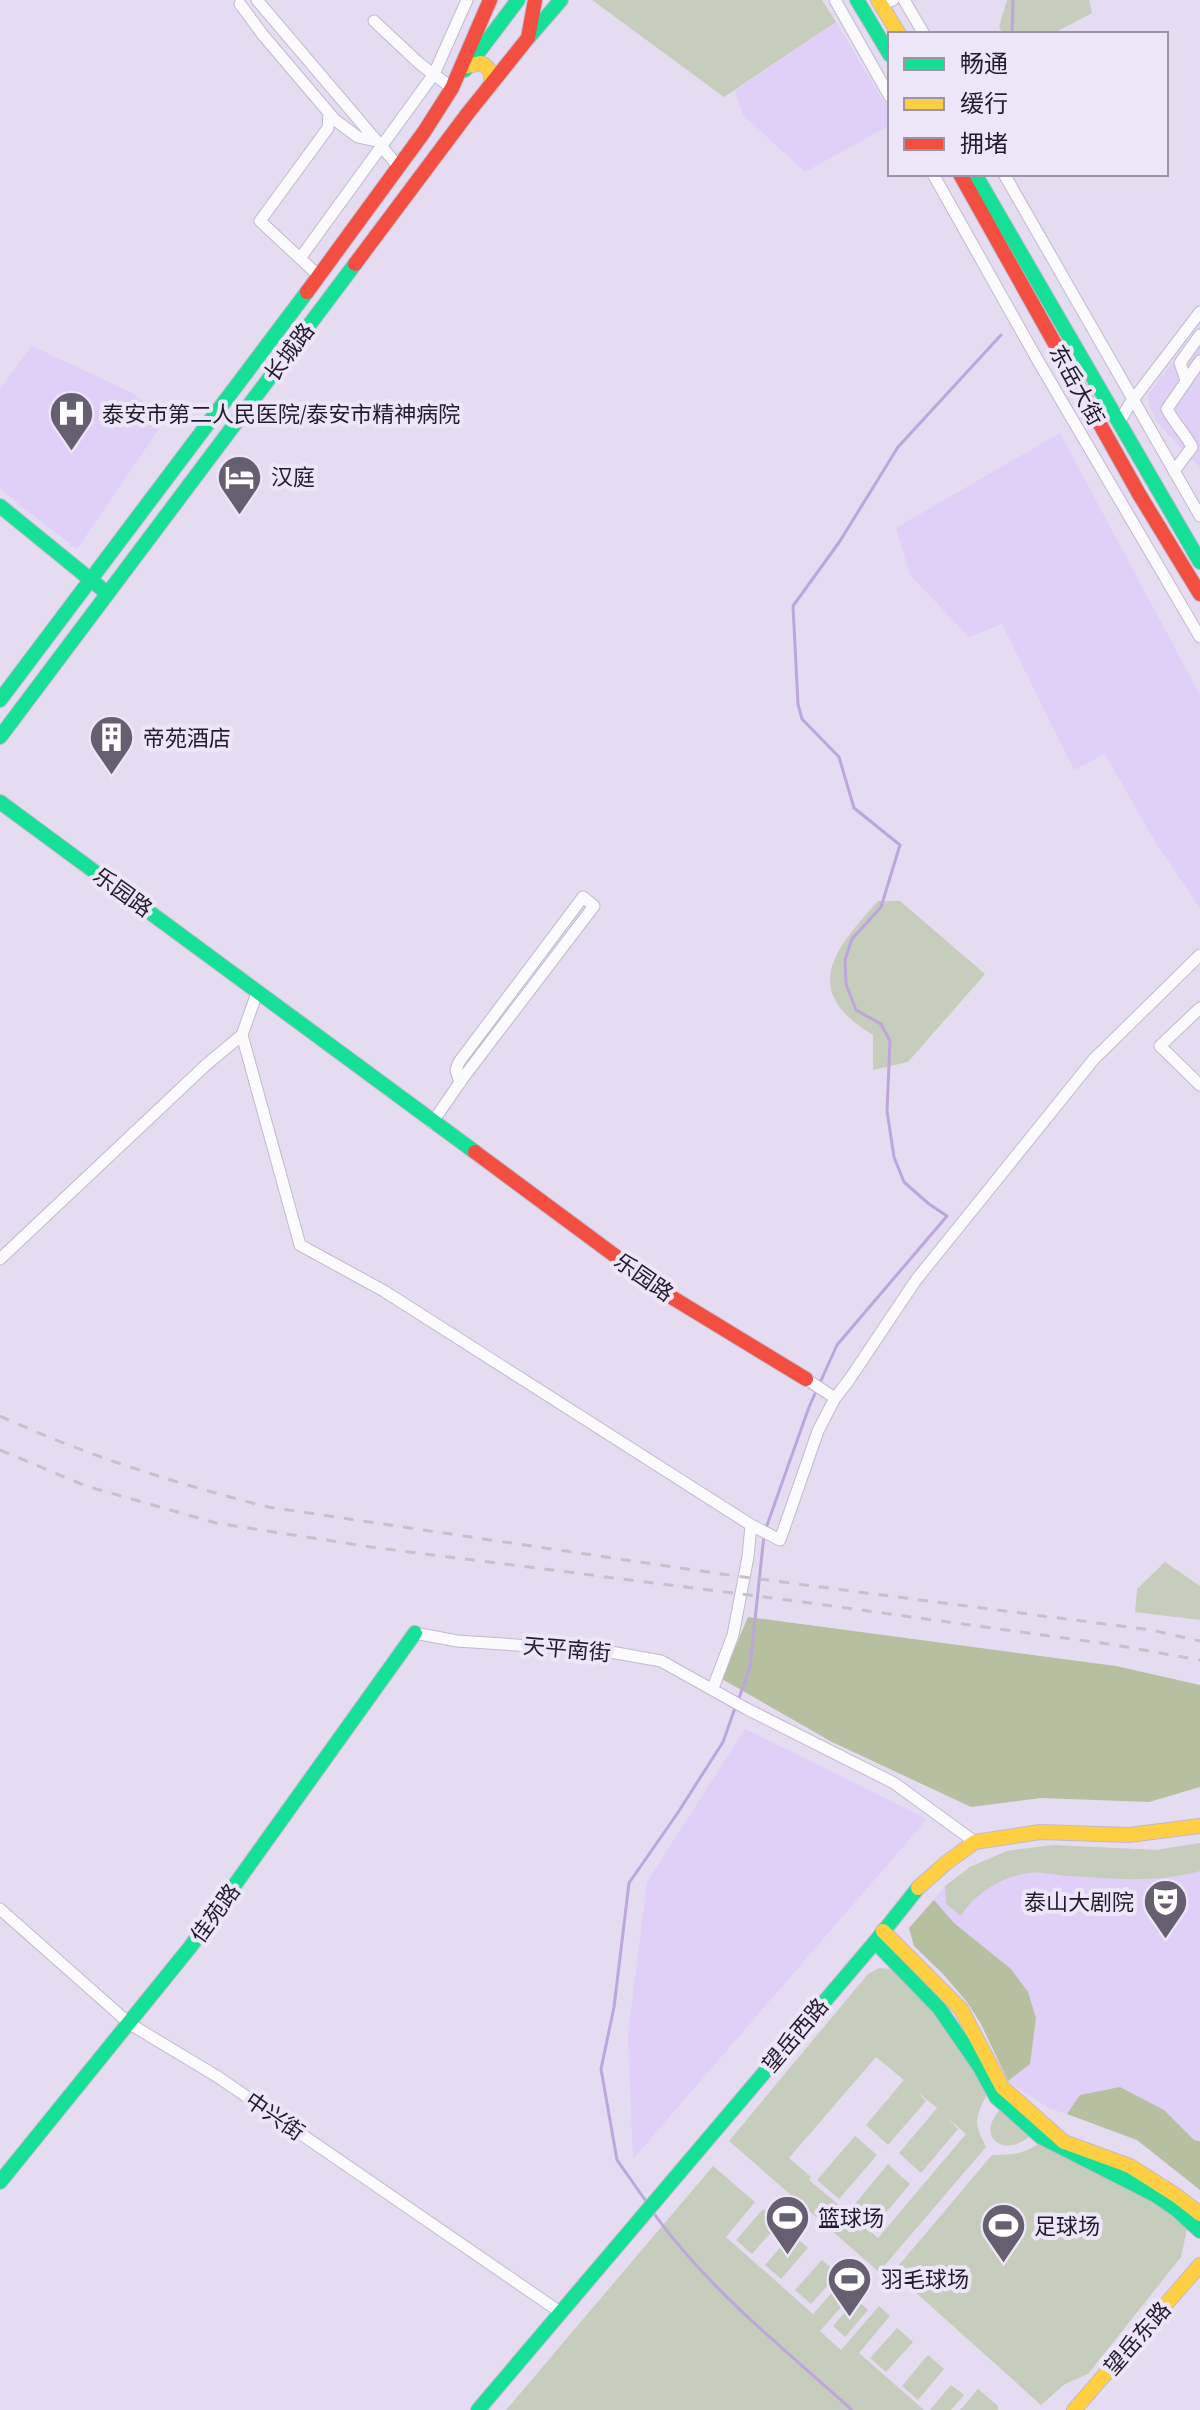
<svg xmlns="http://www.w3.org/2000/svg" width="1200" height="2410" viewBox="0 0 1200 2410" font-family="'Noto Serif','Noto Sans SC',serif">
	<rect width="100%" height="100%" fill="#e5dcf2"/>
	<!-- built -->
	<g fill="#e0cff6">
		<path d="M836,22l54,90v13l-85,47 -62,-57 -8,-24z"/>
		<path d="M1200,325v143l-42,-45 -8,-15 -2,-13z"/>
		<path d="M32,346l98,46 37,25 -90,132 -77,-60v-100z"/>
		<path d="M1060,433l140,262v213l-44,-65 -51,-89 -31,16 -72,-146 -33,13 -59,-62 -14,-47z"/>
		<path d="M745,1729l182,90 -294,340 -5,-125 19,-152z"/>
		<path d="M1200,1843v347l-63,-50 -70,-26 -19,-6 -40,-27 -27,-57 -14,-22 -23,-27 -30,-29 -5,-18 36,-42 25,-19 37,-16 45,-6 104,5z"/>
	</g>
	<!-- green -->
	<g fill="#c7cdbc" fill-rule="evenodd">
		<path d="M592,0h230l14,22 -112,75z"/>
		<path d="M1007,0h82l3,13 -40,21h-49l-4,-7z"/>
		<path d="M878,901h22l85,73 -77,88 -35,8v-35c-74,-44 -39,-85 5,-134z"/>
		<path d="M1165,1562l35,24v34l-65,-8 2,-23z"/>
		<path d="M1200,1843v28c-43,12 -86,8 -130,5 -13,-1 -30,-5 -43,-3 -27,5 -52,20 -66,43l-15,-12 -1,-18 25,-19 37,-16 45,-6 104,5z"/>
		<path d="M879,1968l12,1 45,42 51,83c-12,25 -14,27 -1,53l-107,125 -150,-131 139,-167zM876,2057l28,23 -38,45 22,20 38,-44 -9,-9 20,16 -38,45 22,20 37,-44 -10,-11 18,16 -88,104 -69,-58 2,-3 -22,-19z"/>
		<path d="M1001,2109l30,26c-27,25 -57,1 -30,-26z"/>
		<path d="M855,2136l22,19 -38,44 -22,-19z"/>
		<path d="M1041,2142l67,27 80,56 -7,32 -93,117 -23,10 -24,21 -148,-133 99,-117c19,0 33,-1 49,-13z"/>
		<path d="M888,2164l22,20 -37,44 -22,-19z"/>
		<path d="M713,2166l42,36 -29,35 87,77 32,-36 12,11 -37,42 21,19 38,-44 11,10 -31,37 65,57h-418z"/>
		<path d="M763,2209l16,14 -27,31 -16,-14z"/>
		<path d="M792,2234l16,14 -27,31 -16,-14z"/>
		<path d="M822,2260l16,14 -27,30 -16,-14z"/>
		<path d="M856,2299l12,11 -23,27 -12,-11z"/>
		<path d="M897,2328l16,14 -27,30 -16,-14z"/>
		<path d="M928,2355l16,14 -26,31 -16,-14z"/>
		<path d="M951,2385l13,10 -13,15h-21z"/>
		<path d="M978,2389l20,17v4h-38z"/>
	</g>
	<!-- forest -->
	<g fill="#b7bfa1">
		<path d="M748,1617l368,49 84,19v102l-51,15 -108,-4 -70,9 -139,-65 -110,-63z"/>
		<path d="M934,1900l20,23 57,46 17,23 8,26 -6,46 -22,17 -27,-57 -14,-22 -23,-27 -30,-29 -5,-18z"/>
		<path d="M1120,2087l44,23 30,30 6,1v49l-63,-50 -70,-26 13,-19z"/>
	</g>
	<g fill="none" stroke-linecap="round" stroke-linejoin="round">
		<!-- stream -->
		<g stroke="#bda6dc" stroke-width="3">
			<path d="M1012,31l1,-31"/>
			<path d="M766,1528l43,-121 28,-62 110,-129 -18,-12 -25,-22 -10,-25 -7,-46 3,-70 -9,-17 -25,-14 -10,-26 -1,-24 7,-21 29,-32 19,-62 -46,-37 -15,-51 -37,-38 -4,-15 -5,-98 47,-65 58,-94 103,-112"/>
			<path d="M738,1701l12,-34 14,-132"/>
			<path d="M648,2204l-31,-44 -16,-91 13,-62 15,-124 48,-69 46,-72 12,-34"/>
			<path d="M652,2211c55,77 130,136 200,199"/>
		</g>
		<defs>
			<g id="street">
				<path d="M257,0l141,166"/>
				<path d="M835,0l55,97"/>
				<path d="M904,0l20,34"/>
				<path d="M240,4l23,31 72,85 23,17 18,4"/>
				<path d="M881,5l12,-5"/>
				<path d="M374,21l46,43 32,24"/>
				<path d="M933,174l104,185 163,278"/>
				<path d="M1004,174l196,342"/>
				<path d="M301,257l133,-183 33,-74"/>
				<path d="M319,276l-59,-55 68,-93 1,-14"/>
				<path d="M1186,380l-6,-17 20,-28"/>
				<path d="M1119,423l10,-18 71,-93"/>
				<path d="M1174,471l18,-24c-7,-14 -18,-24 -25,-38l33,-48"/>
				<path d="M257,993l-15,42 58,210 84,46 367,234 29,15 38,-109 17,-33"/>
				<path d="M1200,1008l-40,38 40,39"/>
				<path d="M432,1123l31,-45 131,-172 -11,-9 -124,165 -3,8 4,13"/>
				<path d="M0,1259l207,-195 35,-29"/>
				<path d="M806,1379l29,19 14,-18 67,-100 178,-221 106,-104"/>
				<path d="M415,1633l42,8 148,10 56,10 86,48 147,74 81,59"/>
				<path d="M713,1688l20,-53 15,-78 3,-32"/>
				<path d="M0,1909l130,115 88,53 342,235"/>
			</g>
			<g id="fast">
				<path d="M857,0l33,55"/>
				<path d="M528,38l33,-38"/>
				<path d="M465,70l53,-70"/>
				<path d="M975,174l225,388"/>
				<path d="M0,506l107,87"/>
				<path d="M0,700l307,-408"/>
				<path d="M0,737l355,-473"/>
				<path d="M0,802l475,350"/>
				<path d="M875,1942l64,66 40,58 17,31 45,40 114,58 22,15 23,21"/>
				<path d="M0,2182l191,-236 224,-313"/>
				<path d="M478,2410l397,-468 43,-54"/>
			</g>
			<g id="slow">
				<path d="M878,0l21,34"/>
				<path d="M468,66l13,-3c10,5 11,12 10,22"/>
				<path d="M918,1888l28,-25 29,-21 65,-10 89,3 71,-9"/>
				<path d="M883,1931l78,78 41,78 62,55 66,24 47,30 23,18"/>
				<path d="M1074,2410l126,-145"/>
			</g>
			<g id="jam">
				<path d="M960,174l179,320 61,100"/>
				<path d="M355,264l113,-151 60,-75 7,-38"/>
				<path d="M307,292l117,-160 28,-44 38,-88"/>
				<path d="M475,1152l193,143 138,84"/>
			</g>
		</defs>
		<!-- street casing -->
		<use href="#street" stroke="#c1bacc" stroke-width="13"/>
		<!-- fast casing -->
		<use href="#fast" stroke="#c1bacc" stroke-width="16"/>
		<!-- slow casing -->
		<use href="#slow" stroke="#c1bacc" stroke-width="16"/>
		<!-- jam casing -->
		<use href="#jam" stroke="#c1bacc" stroke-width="16"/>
		<!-- street -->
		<use href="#street" stroke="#fbfafd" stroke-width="11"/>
		<!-- fast -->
		<use href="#fast" stroke="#16e098" stroke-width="14"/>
		<!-- slow -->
		<use href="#slow" stroke="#ffcf43" stroke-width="14"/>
		<!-- jam -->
		<use href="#jam" stroke="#f24e42" stroke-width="14"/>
		<!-- rail -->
		<g stroke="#c6c2c9" stroke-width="3" stroke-dasharray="10 10" stroke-linecap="butt">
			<path d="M0,1416c84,39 178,68 268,91l453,67 430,56 49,11"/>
			<path d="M0,1450l86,36 130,37 155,24 432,55 312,43 85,15"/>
		</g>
	</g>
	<!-- icons -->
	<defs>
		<symbol id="hospital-pin" viewBox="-11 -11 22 30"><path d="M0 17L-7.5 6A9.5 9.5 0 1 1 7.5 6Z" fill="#665f71" stroke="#ede5f8"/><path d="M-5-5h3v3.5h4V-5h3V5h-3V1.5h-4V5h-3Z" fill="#fff"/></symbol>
		<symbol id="hotel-pin" viewBox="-11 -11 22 30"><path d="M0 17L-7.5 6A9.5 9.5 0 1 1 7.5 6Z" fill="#665f71" stroke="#ede5f8"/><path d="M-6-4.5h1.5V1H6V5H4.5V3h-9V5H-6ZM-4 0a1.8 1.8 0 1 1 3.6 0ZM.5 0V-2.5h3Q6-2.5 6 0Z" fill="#fff"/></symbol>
		<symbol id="building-pin" viewBox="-11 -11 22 30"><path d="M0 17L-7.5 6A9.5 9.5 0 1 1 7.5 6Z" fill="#665f71" stroke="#ede5f8"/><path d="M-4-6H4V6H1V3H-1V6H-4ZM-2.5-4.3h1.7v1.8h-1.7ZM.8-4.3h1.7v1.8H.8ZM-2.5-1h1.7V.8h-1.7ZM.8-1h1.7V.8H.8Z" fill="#fff"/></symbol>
		<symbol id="theatre-pin" viewBox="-11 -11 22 30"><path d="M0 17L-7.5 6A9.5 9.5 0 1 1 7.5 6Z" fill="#665f71" stroke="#ede5f8"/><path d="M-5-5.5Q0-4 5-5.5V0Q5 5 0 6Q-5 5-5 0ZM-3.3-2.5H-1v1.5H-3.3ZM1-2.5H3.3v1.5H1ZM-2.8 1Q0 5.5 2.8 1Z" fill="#fff"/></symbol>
		<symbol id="stadium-pin" viewBox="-11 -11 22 30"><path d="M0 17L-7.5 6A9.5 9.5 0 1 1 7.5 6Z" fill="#665f71" stroke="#ede5f8"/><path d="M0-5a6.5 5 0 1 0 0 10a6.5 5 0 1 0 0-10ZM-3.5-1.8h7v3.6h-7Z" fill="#fff"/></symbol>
	</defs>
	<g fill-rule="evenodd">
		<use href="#hospital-pin" x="46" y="388" width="51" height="69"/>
		<use href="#hotel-pin" x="214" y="452" width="51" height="69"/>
		<use href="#building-pin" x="86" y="712" width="51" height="69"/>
		<use href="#theatre-pin" x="1140" y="1876" width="51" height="69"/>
		<use href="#stadium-pin" x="762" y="2192" width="51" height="69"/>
		<use href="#stadium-pin" x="978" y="2200" width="51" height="69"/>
		<use href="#stadium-pin" x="824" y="2254" width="51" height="69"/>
	</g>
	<g text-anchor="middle" stroke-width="8" stroke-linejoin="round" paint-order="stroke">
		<!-- street labels -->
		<g font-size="22" fill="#221b2c" stroke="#ede5f8">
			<text transform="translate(289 352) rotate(-53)" y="8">长城路</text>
			<text transform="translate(1077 385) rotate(61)" y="8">东岳大街</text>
			<text transform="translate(123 892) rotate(36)" y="8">乐园路</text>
			<text transform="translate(644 1277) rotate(35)" y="8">乐园路</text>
			<text transform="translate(567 1649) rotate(5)" y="8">天平南街</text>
			<text transform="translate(215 1913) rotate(-54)" y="8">佳苑路</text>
			<text transform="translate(795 2035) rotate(-50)" y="8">望岳西路</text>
			<text transform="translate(275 2116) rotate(35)" y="8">中兴街</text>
			<text transform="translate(1137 2338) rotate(-49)" y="8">望岳东路</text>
		</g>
		<!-- poi labels -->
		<g font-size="22" fill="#221b2c" stroke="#ede5f8" text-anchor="start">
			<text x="102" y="422">泰安市第二人民医院/泰安市精神病院</text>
			<text x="271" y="485">汉庭</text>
			<text x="143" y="746">帝苑酒店</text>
			<text x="1134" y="1910" text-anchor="end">泰山大剧院</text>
			<text x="818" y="2226">篮球场</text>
			<text x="1034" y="2234">足球场</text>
			<text x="881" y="2287">羽毛球场</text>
		</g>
	</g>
	<!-- legend -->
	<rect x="888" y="32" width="280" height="144" fill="#ede5f8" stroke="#9c94a6" stroke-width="2"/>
	<rect x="904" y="58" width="40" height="12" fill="#16e098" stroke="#9c94a6" stroke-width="2"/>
	<text x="960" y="72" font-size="24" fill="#221b2c">畅通</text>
	<rect x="904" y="98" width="40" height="12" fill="#ffcf43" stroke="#9c94a6" stroke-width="2"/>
	<text x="960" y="112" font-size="24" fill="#221b2c">缓行</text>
	<rect x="904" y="138" width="40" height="12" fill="#f24e42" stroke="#9c94a6" stroke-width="2"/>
	<text x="960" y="152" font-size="24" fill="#221b2c">拥堵</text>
</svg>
